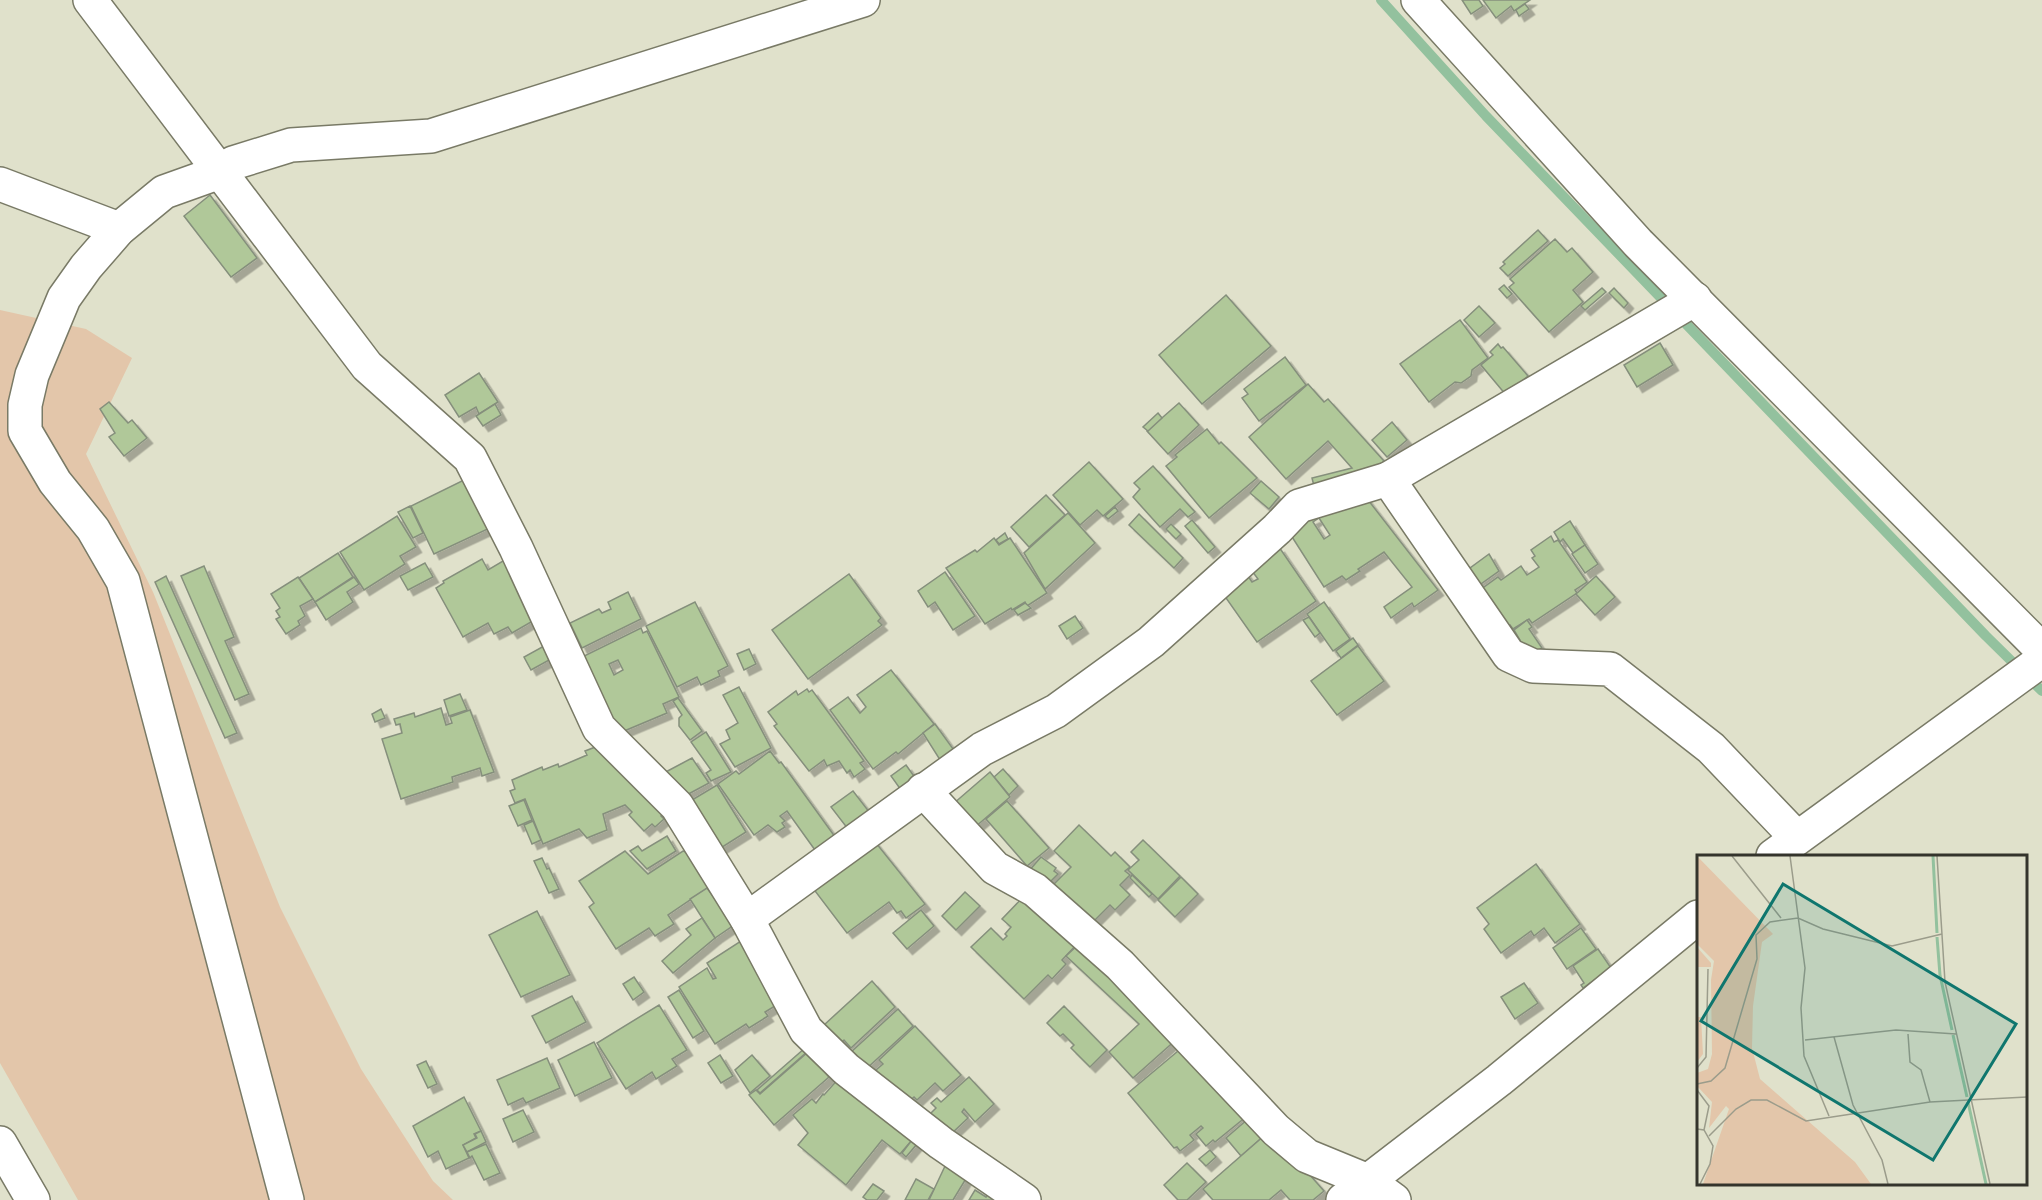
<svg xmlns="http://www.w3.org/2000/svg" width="2042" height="1200" viewBox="0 0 2042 1200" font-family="Montserrat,sans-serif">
	<defs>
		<filter id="shadow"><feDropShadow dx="5.5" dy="5.5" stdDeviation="0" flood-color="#0004"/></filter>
	</defs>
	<rect width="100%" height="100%" fill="#e0e1cb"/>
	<!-- green -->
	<path fill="#e3c6aa" d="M0,310l86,19 46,29 -46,96 67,138 127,315 81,162 72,112 20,19h-375l-78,-137z"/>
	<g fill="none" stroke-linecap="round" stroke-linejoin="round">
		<!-- stream -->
		<path stroke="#93c19e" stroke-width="10" d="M1381,0l105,116 500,520 56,55"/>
	</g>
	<!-- building -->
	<g fill="#b0c899" stroke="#858f7c" stroke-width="1.5" fill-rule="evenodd" filter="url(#shadow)">
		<path d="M1462,0h17l4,6 -12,8z"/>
		<path d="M1483,0h47l-16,11 -3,-5 -15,12z"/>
		<path d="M1525,4l4,5 -10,7 -3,-6z"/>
		<path d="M210,195l47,63 -26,19 -47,-61z"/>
		<path d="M1538,230l10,11 -40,35 -8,-8 5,-4 -2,-2z"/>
		<path d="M1555,239l12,13 5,-4 21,24 -20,18 10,12 -34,30 -40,-45 5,-4 -4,-4z"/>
		<path d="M1504,285l8,9 -5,4 -8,-9z"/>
		<path d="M1602,288l4,4 -21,18 -4,-4z"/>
		<path d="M1614,288l14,15 -4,5 -15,-15z"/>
		<path d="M1226,295l45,51 -69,58 -43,-49z"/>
		<path d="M1479,306l16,17 -16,14 -15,-17z"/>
		<path d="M1460,320l28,38 -16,12 -1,6 -10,7 -6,-1 -26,20 -29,-38z"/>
		<path d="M1660,343l13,22 -36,22 -13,-22z"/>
		<path d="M1498,344l3,4 2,-1 25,29 -22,19 -25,-30 12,-10 -3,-3z"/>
		<path d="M1285,357l21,28 -47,36 -17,-23 6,-4 -4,-5z"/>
		<path d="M479,373l19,29 -19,12 -3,-7 -17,10 -14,-22z"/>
		<path d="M1308,384l16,18 4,-3 56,62 -21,19 -47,14 -4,-16 40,-10 -24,-27 -42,38 -37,-42z"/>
		<path d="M109,402l19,21 4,-3 15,18 -23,18 -15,-19 6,-4 -15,-24z"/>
		<path d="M1179,403l20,22 -31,29 -21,-23z"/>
		<path d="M495,404l6,11 -18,11 -7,-10z"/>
		<path d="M1158,413l4,5 -14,13 -5,-4z"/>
		<path d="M1392,422l15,18 -20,17 -15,-17z"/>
		<path d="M1207,429l12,15 2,-2 36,36 -48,40 -43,-52 11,-9 -2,-2z"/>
		<path d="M1089,462l34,37 -20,17 -6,-6 -17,15 -27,-30z"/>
		<path d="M1153,466l42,46 -7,5 -8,-8 -20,18 -27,-30 7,-8 -6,-6z"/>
		<path d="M468,478l24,49 -58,27 -23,-48z"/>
		<path d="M1261,481l18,16 -10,12 -19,-16z"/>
		<path d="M1046,495l19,20 -36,32 -18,-20z"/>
		<path d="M1365,496l73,94 -24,17 -2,-4 -21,15 -7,-11 28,-20 -28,-35 -26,17 2,2 -14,9 -4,-4 -18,11 -37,-58zM1319,518l11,17 -6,4 -11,-17z"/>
		<path d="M410,506l13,27 -10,5 -15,-26z"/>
		<path d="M1115,507l3,4 -10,8 -3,-3z"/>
		<path d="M1068,513l27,30 -50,46 -21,-36z"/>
		<path d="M1139,514l44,44 -9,10 -45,-43z"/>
		<path d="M397,516l19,31 -16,9 5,8 -41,26 -24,-38z"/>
		<path d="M1192,520l23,27 -7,6 -23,-27z"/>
		<path d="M1570,521l15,24 -12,8 -10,-14 -3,3 -6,-10z"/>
		<path d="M1171,524l10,10 -5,5 -10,-10z"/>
		<path d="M1005,533l3,6 -9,5 -3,-4z"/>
		<path d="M1551,536l3,6 4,-2 29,42 -12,8 2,3 -45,30 -3,-4 -16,10 -3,-4 -7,4 -23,-39 18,-13 3,3 20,-14 6,9 12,-8 -7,-9 3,-2 -4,-6z"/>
		<path d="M994,538l5,7 11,-7 37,55 -20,13 -2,-4 -13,8 -1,-2 -26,16 -39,-56 29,-18 2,2z"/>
		<path d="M1585,545l13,19 -13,9 -13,-19z"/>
		<path d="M1279,547l37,54 -59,41 -38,-54 25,-18 8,12 6,-3 -9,-12z"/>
		<path d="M338,553l15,24 -38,25 -16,-24z"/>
		<path d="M1489,554l10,17 -21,15 -12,-15z"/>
		<path d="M508,558l30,60 -26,15 -4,-6 -14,7 -6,-11 -25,14 -27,-49 8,-5 -1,-2 39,-22 6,11z"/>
		<path d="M425,563l8,14 -25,13 -8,-14z"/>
		<path d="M204,566l30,71 -9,4 24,53 -14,6 -54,-124z"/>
		<path d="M945,572l30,44 -22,14 -18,-28 -7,5 -10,-16z"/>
		<path d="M849,574l32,44 -3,3 4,4 -74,54 -36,-49z"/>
		<path d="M166,576l71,157 -12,5 -70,-156z"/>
		<path d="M1596,576l19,21 -20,18 -19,-21z"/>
		<path d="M298,577l15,22 -13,7 5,10 -7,5 2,4 -14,9 -10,-15 4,-2 -4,-6 4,-3 -9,-14z"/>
		<path d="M354,577l5,7 -12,8 6,10 -27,18 -11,-18z"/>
		<path d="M628,592l13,27 -59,29 -12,-25 29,-14 3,4 9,-4 -3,-7z"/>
		<path d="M695,602l33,64 -10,5 2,5 -19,9 -4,-8 -20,10 -31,-61z"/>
		<path d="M1324,602l26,37 -17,12 -26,-37z"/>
		<path d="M1025,603l6,5 -13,7 -4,-5z"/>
		<path d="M1075,616l8,12 -16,11 -8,-13z"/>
		<path d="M1309,617l11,16 -5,4 -12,-17z"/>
		<path d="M1527,620l5,7 -3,2 13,19 -10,6h-4l-14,-24z"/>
		<path d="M641,628l2,5 4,-2 32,66 -16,7 4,9 -50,21 -39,-75zM618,660l5,10 -9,5 -5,-11z"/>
		<path d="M1353,638l5,7 -17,13 -5,-7z"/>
		<path d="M544,646l7,13 -20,11 -7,-13z"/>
		<path d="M1358,646l26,35 -47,34 -26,-34z"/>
		<path d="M749,649l7,15 -12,6 -7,-16z"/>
		<path d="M891,670l43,54 -36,30 -2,-2 -23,17 -43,-59 18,-13 12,16 6,-6 -9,-12z"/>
		<path d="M739,687l32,61 -36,19 -15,-23 10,-5 -4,-9 12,-7 -15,-28z"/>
		<path d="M807,689l2,3 3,-2 52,71 -4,2 5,6 -11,8 -4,-7 -3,3 -8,-12 -12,5 -3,-6 -15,11 -35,-45 3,-2 -9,-12 28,-21 2,4z"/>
		<path d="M460,694l7,16 -18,6 -5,-16z"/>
		<path d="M678,698l24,33 -12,9 -11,-14v-8l3,-3 -9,-14z"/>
		<path d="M441,708l5,17 6,-2 -2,-6 20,-7 24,62 -12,4 -2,-8 -28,9 1,5 -52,17 -19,-60 20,-6 -2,-9 -4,1 -2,-6 20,-6 1,4z"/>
		<path d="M381,709l4,9 -10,4 -3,-8z"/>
		<path d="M935,724l21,29 -14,10 -19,-30z"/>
		<path d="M706,732l25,40 -20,9 -5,-8 5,-3 -20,-28z"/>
		<path d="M606,743l59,68 -4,5 3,3 -9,8 -3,-3 -8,7 -15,-16 3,-3 -7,-7 -22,9 4,16 -20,8 -8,-9 -36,15 -18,-45 -10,4 -5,-12 5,-2 -3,-9 30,-13 1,3 15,-6 1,3 28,-12 -2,-4z"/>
		<path d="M770,751l9,12 2,-1 57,79 -23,9 -28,-39 -7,5 5,5 -3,2 3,4 -8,5 -9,-7 -14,10 -36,-51 18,-13 3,3z"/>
		<path d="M692,758l17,25 -28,15 -21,-23z"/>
		<path d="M906,765l10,14 -15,11 -10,-14z"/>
		<path d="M1003,769l15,17 -9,9 -15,-18z"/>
		<path d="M990,772l20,25 -36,31 -21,-24z"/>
		<path d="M717,785l29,47 -30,19 -29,-48z"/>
		<path d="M853,791l17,22 -22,16 -17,-22z"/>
		<path d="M524,800l8,20 -14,6 -9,-20z"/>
		<path d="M1007,801l42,47 -22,18 -41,-47z"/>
		<path d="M533,821l8,19 -9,4 -8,-19z"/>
		<path d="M1079,825l32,31 4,-4 15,15 -5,4 5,4 -10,10 10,10 -15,15 -5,-5 -22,22 -39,-38 22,-22 -17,-16z"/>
		<path d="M667,836l9,15 -29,18 -17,-18 8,-5 4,5z"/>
		<path d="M872,838l53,66 -19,14 -5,-7 -4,2 -8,-11 -42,31 -38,-50z"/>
		<path d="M1143,840l37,36 -22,23 -30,-29 11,-10 -8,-8z"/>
		<path d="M625,851l23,23 35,-23 3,1 23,35 -41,28 6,9 -19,12 -6,-8 -33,21 -27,-42 5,-4 -15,-22z"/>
		<path d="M1041,857l15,11 -2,3 4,3 -14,14 -16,-16z"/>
		<path d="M542,858l5,11 2,-1 10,21 -10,4 -15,-32z"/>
		<path d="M1536,864l44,60 -25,19 -11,-15 -10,8 -3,-5 -30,22 -17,-24 5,-5 -12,-16z"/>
		<path d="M1132,875l20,19 -3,3 -19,-19z"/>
		<path d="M1181,877l17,17 -23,23 -17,-17z"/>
		<path d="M707,888l27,37 -19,13 -25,-39z"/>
		<path d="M965,892l15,14 -24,24 -14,-14z"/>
		<path d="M1027,893l51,50 -16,17 4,4 -14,15 -4,-4 -24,24 -53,-52 20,-19 12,12 4,-4 -2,-2 6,-7 -9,-8z"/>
		<path d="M921,910l13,16 -27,23 -14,-16z"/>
		<path d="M537,911l33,64 -49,22 -32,-62z"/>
		<path d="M702,918l13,20 -42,35 -11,-12 29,-26 -5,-6z"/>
		<path d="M1581,928l15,21 -29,20 -14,-21z"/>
		<path d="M744,939l36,64 -15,9 3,4 -19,12 -3,-4 -31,20 -36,-57 28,-19 6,11 3,-1 -9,-15z"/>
		<path d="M1079,944l99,94 -45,40 -24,-26 30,-28 -73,-68z"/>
		<path d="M1598,949l13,19 -28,20 -2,-3 3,-2 -11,-17z"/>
		<path d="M634,977l10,15 -11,8 -10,-16z"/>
		<path d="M872,981l23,26 -44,41 -7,-8 -3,3 -17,-18z"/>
		<path d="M1524,983l14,20 -23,16 -14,-22z"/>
		<path d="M679,990l25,41 -11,7 -25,-41z"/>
		<path d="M572,996l14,26 -40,21 -14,-27z"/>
		<path d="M659,1005l28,45 -15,9 5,7 -21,13 -4,-7 -26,17 -29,-46z"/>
		<path d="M1064,1006l43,44 -17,17 -19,-19 3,-3 -11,-11 -3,2 -13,-13z"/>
		<path d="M898,1009l15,17 -48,44 -15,-17z"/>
		<path d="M915,1026l46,49 -18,16 -8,-8 -18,17 -3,-3 -10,9 -28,-36 7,-6 -4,-4z"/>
		<path d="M594,1042l18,36 -37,18 -17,-36z"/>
		<path d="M1184,1046l63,70 -32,26 -2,-2 -7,6 -10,-12 7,-6 -2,-2 -11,9 4,5 -14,11 -3,-4 -3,1 -46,-55z"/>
		<path d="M805,1048l3,3 -48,42 -3,-3z"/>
		<path d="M808,1052l21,25 -55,48 -25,-30 7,-5 4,4z"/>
		<path d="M720,1055l13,21 -12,7 -13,-20z"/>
		<path d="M752,1055l18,21 -20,17 -15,-23z"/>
		<path d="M547,1058l13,30 -34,15 -3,-5 -15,7 -11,-25z"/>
		<path d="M426,1061l11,23 -9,4 -11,-23z"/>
		<path d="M840,1077l72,63 -12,14 -18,-14 -36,45 -48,-40 10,-12 -15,-18 19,-16 4,4 7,-9 1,1z"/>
		<path d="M969,1077l25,27 -19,18 -11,-13 -2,3 6,6 -18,17 -21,-20 7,-7 -5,-5 6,-5 4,4z"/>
		<path d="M464,1097l17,34 -7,3 2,4 -13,7 6,13 -23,11 -8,-18 -10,6 -15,-31z"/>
		<path d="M523,1110l11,22 -21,10 -10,-23z"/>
		<path d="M1248,1119l17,16 -24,21 -15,-18z"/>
		<path d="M481,1131l5,11 -19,10 -4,-7 14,-7 -2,-4z"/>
		<path d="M1265,1135l29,22 30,34 -11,9h-23l-9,-10 -12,10h-56l-10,-11z"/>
		<path d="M912,1140l5,4 -11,13 -4,-4z"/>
		<path d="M486,1144l14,29 -16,7 -12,-24 -2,2 -3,-6z"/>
		<path d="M1210,1150l6,7 -10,9 -7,-7z"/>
		<path d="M1187,1163l19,19 -19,18h-9l-14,-15z"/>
		<path d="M946,1164l21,13 -14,23h-24z"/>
		<path d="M916,1179l18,10 -6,11h-23z"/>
		<path d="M873,1184l11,7 -7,9h-10l-4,-3z"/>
		<path d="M975,1190l11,7 1,-3 9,6h-27z"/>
	</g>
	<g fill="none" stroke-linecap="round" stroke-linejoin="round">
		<defs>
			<g id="minor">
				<path d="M90,0l277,366 103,92 46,90 83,180 78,78 70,113 59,111 40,39 95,74 83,57"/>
				<path d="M0,184l119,45"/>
				<path d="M1388,479l121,176 24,11 77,3 101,79 85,89"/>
				<path d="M923,790l72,78 40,22 85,75 156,165 31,26 61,25 26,19"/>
				<path d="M1773,856l269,-196"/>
				<path d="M747,919l235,-170 74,-38 95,-69 126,-113 22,-23 89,-27 307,-180"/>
				<path d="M0,1143l33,57"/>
				<path d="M287,1200l-164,-619 -30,-52 -38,-47 -30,-51v-26l7,-30 32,-77 22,-31 33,-38 45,-37 56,-20 13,-9 58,-18 140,-9 432,-136"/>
				<path d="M1343,1200l156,-120 199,-163"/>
			</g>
			<path id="tertiary" d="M1418,0l220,243 404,407"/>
		</defs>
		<!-- minor casing -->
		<use href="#minor" stroke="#797a66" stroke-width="36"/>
		<!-- tertiary casing -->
		<use href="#tertiary" stroke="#797a66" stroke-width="36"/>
		<!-- minor -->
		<use href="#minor" stroke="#fff" stroke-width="33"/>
		<!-- tertiary -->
		<use href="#tertiary" stroke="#fff" stroke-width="33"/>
	</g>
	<!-- overview -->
	<g transform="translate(1697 855)">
		<rect width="330" height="330" fill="#e0e1cb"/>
		<path d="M0,1l76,78 -11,8 -9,64 -1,42 8,31 95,83 16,22h-168l26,-75 -3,-3 -17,22 3,-26 -15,-16v-13l11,-4 4,-15 -1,-74 3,-19 -17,-17zM0,92l14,16v4h-14zM0,162h4l2,37 -6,8z" fill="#e3c6aa"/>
		<path fill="none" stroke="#93c19e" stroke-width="3" d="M236,1l4,77M240,82l3,38 12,55M256,180l14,62M271,247l18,82"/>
		<path fill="none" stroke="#9b9c8b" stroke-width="1.5" d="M35,1l49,62M93,1l15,112 -4,40 3,48 25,60M240,1l8,126 45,202M211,179l2,28 11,8 9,32M137,182l19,68 29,55 6,24M108,185l91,-10 60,4M0,213l9,-11 2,-88M0,229l14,-3 14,-13 32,-109 -1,-24 14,-13 28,-4 25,11 69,17 50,-12M0,235l12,16 -5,24M0,274l7,1 9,16 -3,18 -10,20M12,281l27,-27 15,-9h16l39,21 124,-19 97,-5"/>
		<path fill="#0f766e" fill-opacity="0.15" stroke="#0f766e" stroke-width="3" d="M86,29l233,140 -83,136 -232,-139z"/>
		<rect width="330" height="330" fill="none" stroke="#34342c" stroke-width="3"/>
	</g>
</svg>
